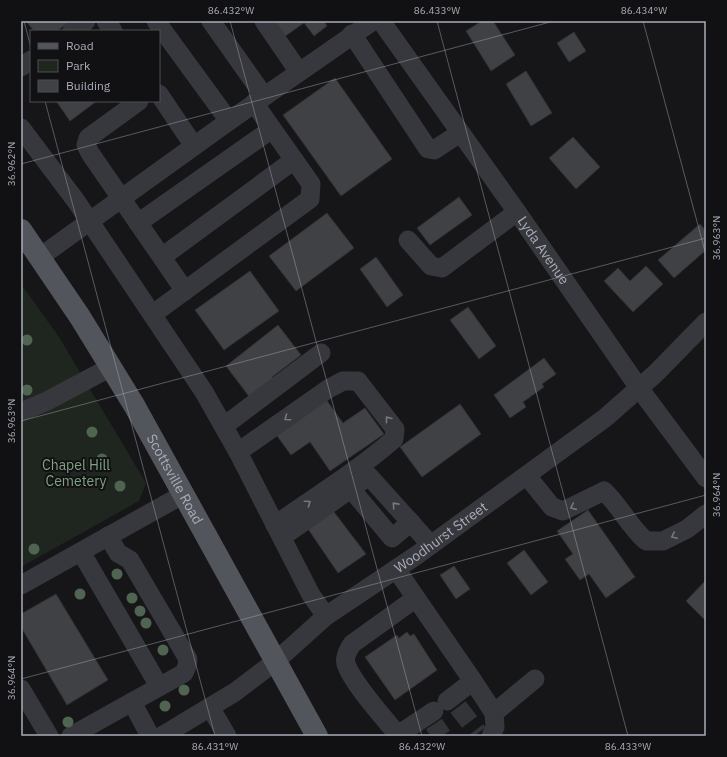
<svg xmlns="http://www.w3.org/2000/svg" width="727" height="757" viewBox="0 0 727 757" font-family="'IBM Plex Sans',sans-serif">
	<rect width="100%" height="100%" fill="#161618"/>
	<!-- green -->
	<path fill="#1e261f" d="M21,284l38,53 87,146 -7,18 -118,66z"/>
	<!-- building -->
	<g fill="#404145" stroke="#303034">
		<path d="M26,21h45l-14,10h-23z"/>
		<path d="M269,21h55l3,5 -13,10 -10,-13 -23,16z"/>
		<path d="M482,21h11l22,34 -24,16 -25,-40z"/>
		<path d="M574,32l12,19 -17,11 -12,-19z"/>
		<path d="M526,71l26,42 -21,13 -25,-42z"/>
		<path d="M335,78l57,81 -51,37 -58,-81z"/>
		<path d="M56,101h41l-27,20z"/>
		<path d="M573,137l27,30 -24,22 -27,-31z"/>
		<path d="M459,197l13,18 -42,30 -13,-17z"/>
		<path d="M327,213l27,35 -58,43 -27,-35z"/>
		<path d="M700,224l6,7v19l-32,28 -16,-18z"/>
		<path d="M376,257l27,38 -16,12 -27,-38z"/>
		<path d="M646,266l17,18 -30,28 -29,-31 14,-13 12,13z"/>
		<path d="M250,271l29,40 -55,39 -29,-40z"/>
		<path d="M468,307l28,39 -17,13 -29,-39z"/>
		<path d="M278,325l23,30 -29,22 3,3 -24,19 -25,-33z"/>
		<path d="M544,358l12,16 -14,10 2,3 -21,15 3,5 -16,11 -16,-23z"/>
		<path d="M325,398l18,25 22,-15 19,26 -54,37 -20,-29 -19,13 -16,-22z"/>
		<path d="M460,404l21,30 -59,43 -22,-30z"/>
		<path d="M331,508l35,46 -28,19 -32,-47z"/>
		<path d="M588,510l47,67 -29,21 -17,-24 -9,6 -15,-21 8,-5 -16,-23z"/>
		<path d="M524,550l24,32 -17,13 -24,-32z"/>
		<path d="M454,566l16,23 -14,10 -16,-24z"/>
		<path d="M706,580v38l-2,1 -18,-18z"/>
		<path d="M56,594l52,86 -41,25 -46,-78v-13z"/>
		<path d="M407,632l3,4 4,-2 23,36 -42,30 -30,-43 32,-22 2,3z"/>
	</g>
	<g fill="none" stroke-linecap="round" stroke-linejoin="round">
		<!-- minor-tunnel -->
		<g stroke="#333438" stroke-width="19" stroke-dasharray="19 10" stroke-linecap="butt">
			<path d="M458,707l20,26"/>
			<path d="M434,724l8,12"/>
		</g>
		<!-- minor -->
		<g stroke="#37383d" stroke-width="19">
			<path d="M106,21l7,10"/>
			<path d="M156,21l73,100"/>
			<path d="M211,21l53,75"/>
			<path d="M264,21l35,51"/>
			<path id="s1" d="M381,21l136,191 122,176 67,90"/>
			<path d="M72,31l14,-10"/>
			<path d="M352,34l76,115 6,1 26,-17"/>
			<path d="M21,67l10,-7"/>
			<path d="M159,94l35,52"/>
			<path d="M139,101l-51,37 -2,7 4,8 95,138"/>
			<path d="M21,128l55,73 128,191 34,60 73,143 15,21"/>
			<path d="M138,223l134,-94"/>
			<path d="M408,240l23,26 11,2 75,-56"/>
			<path d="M40,257l189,-136 144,-100"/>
			<path d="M162,257l132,-97"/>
			<path d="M153,314l157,-115 1,-15 -57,-81"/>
			<path d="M21,412l26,-11 64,-34"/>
			<path d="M224,426l97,-73"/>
			<path d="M238,452l90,-63 15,-8h15l37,48 -1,10c-37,32 -79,58 -119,86"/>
			<path d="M527,476l25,31 11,4 41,-20c16,15 25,35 42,50h17l24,-12 19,-15"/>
			<path d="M351,489l41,49 19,-16"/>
			<path d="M282,537l87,-61 62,69"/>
			<path d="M81,552l78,134"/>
			<path d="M396,569l77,112 -26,20"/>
			<path d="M21,585l163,-91"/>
			<path d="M416,598l-64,46c-4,6 -8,13 -6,20 7,20 38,54 52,71l36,-24"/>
			<path d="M473,681l21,32 41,-34"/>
			<path d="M21,689l28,47"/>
			<path d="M132,702l18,34"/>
			<path d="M210,707l17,29"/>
			<path d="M71,736l113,-63 3,-7 1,-7 -58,-99 -12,-7 -10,-17"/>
			<path id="s2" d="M162,736l73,-44 41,-31 50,-45 91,-61 188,-137 50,-44 51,-52"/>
			<path d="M491,736l4,-9 -1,-14"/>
		</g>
		<!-- major -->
		<path stroke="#53555c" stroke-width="22" id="s3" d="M21,230l59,87 54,88 183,331"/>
	</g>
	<!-- trees -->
	<g fill="#506452">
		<circle cx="27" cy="340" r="5.5"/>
		<circle cx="27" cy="390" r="5.5"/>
		<circle cx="92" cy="432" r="5.5"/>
		<circle cx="102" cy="459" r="5.5"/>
		<circle cx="120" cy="486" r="5.5"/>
		<circle cx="34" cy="549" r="5.5"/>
		<circle cx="117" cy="574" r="5.5"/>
		<circle cx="80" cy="594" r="5.5"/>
		<circle cx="132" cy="598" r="5.5"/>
		<circle cx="140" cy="611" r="5.5"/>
		<circle cx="146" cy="623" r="5.5"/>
		<circle cx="163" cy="650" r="5.5"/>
		<circle cx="184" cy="690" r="5.5"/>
		<circle cx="165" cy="706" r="5.5"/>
		<circle cx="68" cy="722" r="5.5"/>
	</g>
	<!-- one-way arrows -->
	<defs><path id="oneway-chevron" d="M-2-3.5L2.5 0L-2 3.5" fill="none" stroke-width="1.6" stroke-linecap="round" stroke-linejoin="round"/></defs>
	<g stroke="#757881">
		<use href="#oneway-chevron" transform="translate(287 418) rotate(145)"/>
		<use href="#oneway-chevron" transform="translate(388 419) rotate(-128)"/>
		<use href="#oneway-chevron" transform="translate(308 503) rotate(-35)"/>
		<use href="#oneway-chevron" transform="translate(395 505) rotate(-132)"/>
		<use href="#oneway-chevron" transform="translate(573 507) rotate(156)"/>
		<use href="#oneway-chevron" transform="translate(674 536) rotate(155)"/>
	</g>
	<!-- ticks -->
	<path fill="none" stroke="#a8adb8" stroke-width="1" stroke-opacity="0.45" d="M24,21l7,27M230,21l192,715M437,21l191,715M643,21l63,234M45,101l170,635M21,164l533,-143M21,421l685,-183M21,679l685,-184"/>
	<g text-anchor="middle" stroke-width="4" stroke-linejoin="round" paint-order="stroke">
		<!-- street labels -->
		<g font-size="14" fill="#a8adb8" stroke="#111113">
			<text dy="5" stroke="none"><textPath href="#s1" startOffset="281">Lyda Avenue</textPath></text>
			<text dy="5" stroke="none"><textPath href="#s3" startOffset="293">Scottsville Road</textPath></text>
			<text dy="5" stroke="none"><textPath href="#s2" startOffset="343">Woodhurst Street</textPath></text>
		</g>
		<!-- park labels -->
		<g font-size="14" fill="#7fa381" stroke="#111113">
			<text x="76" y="470">Chapel Hill<tspan x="76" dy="16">Cemetery</tspan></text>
		</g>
	</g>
	<!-- border -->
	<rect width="727" height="757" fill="none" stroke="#111113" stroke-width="44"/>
	<!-- legend -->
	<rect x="30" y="30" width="130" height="72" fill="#111113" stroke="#4d4f55"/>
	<rect x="38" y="43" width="20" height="6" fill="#53555c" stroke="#4d4f55"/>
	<text x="66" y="50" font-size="12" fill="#a8adb8">Road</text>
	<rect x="38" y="60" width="20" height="12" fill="#1e261f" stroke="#4d4f55"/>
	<text x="66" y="70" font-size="12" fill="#a8adb8">Park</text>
	<rect x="38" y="80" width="20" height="12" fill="#404145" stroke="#4d4f55"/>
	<text x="66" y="90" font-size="12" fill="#a8adb8">Building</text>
	<rect x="22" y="22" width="683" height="713" fill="none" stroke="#a8adb8" stroke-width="1.5"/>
	<g font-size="10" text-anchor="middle" fill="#a8adb8">
		<text x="231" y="14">86.432°W</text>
		<text x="437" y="14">86.433°W</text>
		<text x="644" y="14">86.434°W</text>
		<text transform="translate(11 164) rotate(-90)" y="4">36.962°N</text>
		<text transform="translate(716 238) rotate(-90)" y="4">36.963°N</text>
		<text transform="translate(11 421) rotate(-90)" y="4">36.963°N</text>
		<text transform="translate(716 495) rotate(-90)" y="4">36.964°N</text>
		<text transform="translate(11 678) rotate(-90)" y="4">36.964°N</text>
		<text x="215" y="750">86.431°W</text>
		<text x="422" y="750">86.432°W</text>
		<text x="628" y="750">86.433°W</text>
	</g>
</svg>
